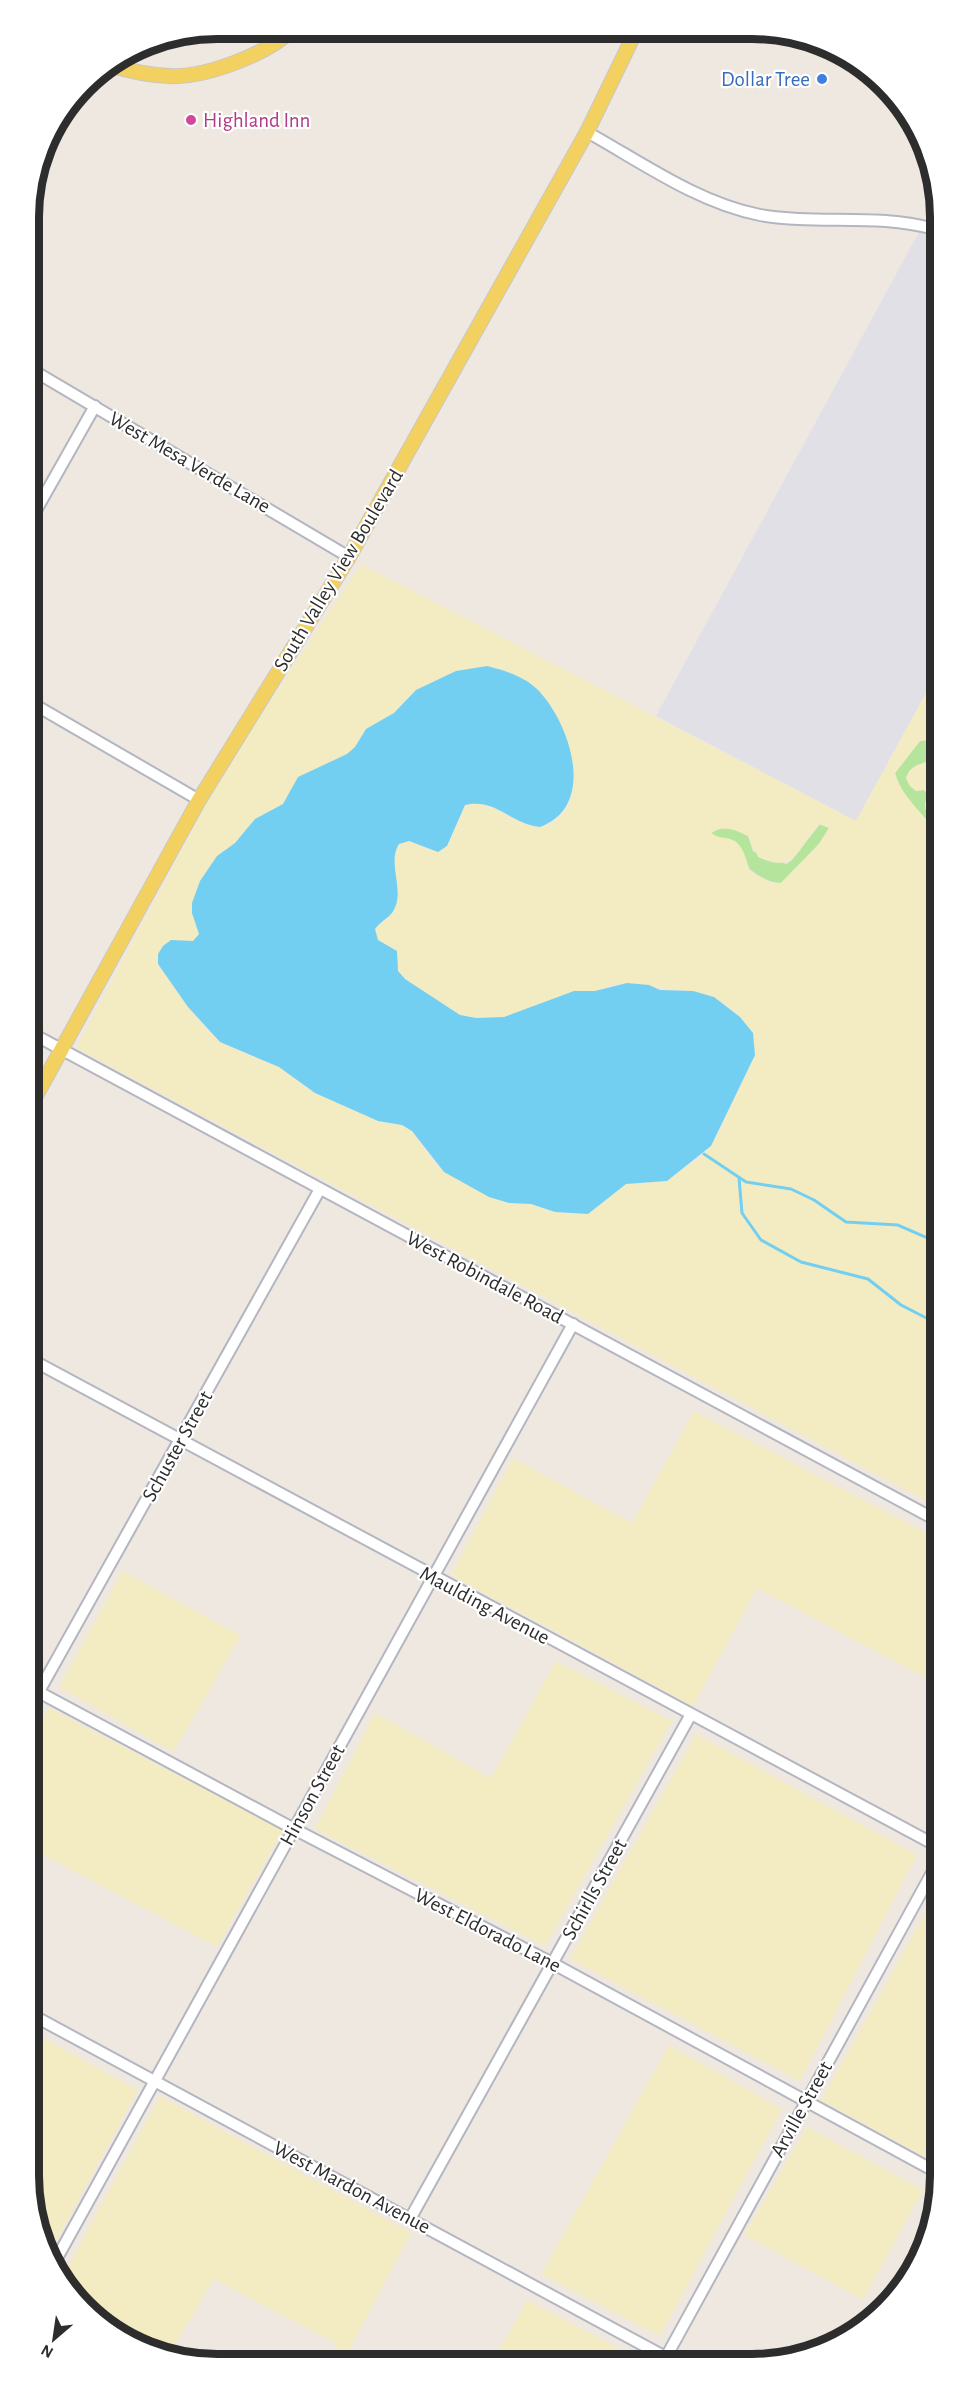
<svg xmlns="http://www.w3.org/2000/svg" width="969" height="2393" viewBox="0 0 969 2393" font-family="'Alegreya Sans',sans-serif">
	<rect width="100%" height="100%" fill="#efe8e0"/>
	<!-- industrial -->
	<path fill="#e2e0e7" d="M919,232l15,5 2,438 -80,146 -200,-105z"/>
	<!-- green -->
	<g fill="#b5e59c">
		<path d="M927,740l9,5v11c-11,10 -25,6 -30,22l4,8 6,5 8,-1 6,6 1,17 5,3v19c-13,-20 -34,-37 -41,-62l25,-32z"/>
		<path d="M820,824l9,4 -10,16 -38,39c-26,0 -49,-33 -70,-50 13,-9 24,-4 37,3l5,15 33,13 6,-4z"/>
	</g>
	<!-- sand -->
	<g fill="#f3ecc3" fill-rule="evenodd">
		<path d="M361,564l495,257 80,-146v33l-3,9 3,5v23l-9,-5 -7,1 -25,32c7,26 30,39 41,62l2,672 -862,-459 149,-279zM487,666c17,4 37,11 50,23 27,27 59,109 14,134 -31,16 -50,-26 -85,-18l-19,41 -20,4c-10,-8 -16,-10 -28,-6l-6,9 3,20 -5,41 -16,15 3,11 19,11 1,20 7,8 55,36 16,3 28,-1 40,-13 20,-10 31,-3 21,-7 77,7 30,11 17,15 13,16 2,22 -38,81 -13,18 -37,27 -41,3 -38,30 -33,-2 -24,-8 -22,-1 -20,-6 -53,-32 -24,-34 -10,-6 -24,-4 -63,-28 -36,-26 -50,-20 -20,-15 -14,-16 -37,-52c0,-27 14,-22 35,-23l7,-7 -5,-43 5,-10 17,-25 18,-13 20,-24 28,-15 15,-27 49,-23 8,-7 11,-18 28,-16 22,-23 40,-19zM819,824l10,4 -10,16 -38,39h-10l-20,-10c-5,-12 -7,-30 -21,-34 -8,-2 -12,-1 -19,-6 13,-9 24,-3 37,3l10,21c39,18 39,-9 61,-33z"/>
		<path d="M936,756v60l-11,-7v-7l4,-6 -5,-6 -8,1 -6,-5 -4,-8c5,-16 19,-12 30,-22z"/>
		<path d="M694,1411l244,128 1,146 -182,-97 -64,118 -242,-131 62,-117 119,65z"/>
		<path d="M123,1571l118,65 -68,116 -114,-65z"/>
		<path d="M556,1661l116,60 -127,225 -230,-117 60,-116 116,65z"/>
		<path d="M49,1708l234,122 -66,117 -183,-97 -1,-117z"/>
		<path d="M696,1734l221,121 -117,226 -230,-122z"/>
		<path d="M939,1889l1,276 -119,-65z"/>
		<path d="M34,2033l104,57 -90,166 -13,-32z"/>
		<path d="M669,2045l113,64 -122,227 -119,-62z"/>
		<path d="M160,2096l251,137 -62,117 16,10h-37l9,-16 -123,-65 -45,76 -76,-38 -32,-38z"/>
		<path d="M807,2127l116,63 -60,110 -119,-65z"/>
		<path d="M527,2300l111,59 -144,1z"/>
	</g>
	<!-- water -->
	<path fill="#73cff1" d="M487,666c17,4 38,11 50,23 33,33 61,117 3,138 -31,-4 -44,-29 -75,-22l-18,41 -9,6 -29,-11 -10,3c-13,20 8,48 -7,69 -4,5 -12,9 -17,16l3,11 19,11 1,20 7,8 55,36 16,3 28,-1 70,-26h21l32,-8 22,2 11,5 33,1 21,6 26,20 13,16 2,22 -44,91 -44,35 -41,3 -38,30 -33,-2 -24,-8 -22,-1 -20,-6 -45,-25 -32,-41 -10,-6 -24,-4 -63,-28 -36,-26 -59,-25 -32,-35 -30,-43v-10l5,-8 8,-6 22,1 6,-7 -7,-21v-10l8,-22 17,-25 18,-13 20,-24 28,-15 15,-27 49,-23 8,-7 11,-18 28,-16 22,-23 40,-19z"/>
	<g fill="none" stroke-linecap="round" stroke-linejoin="round">
		<!-- stream -->
		<g stroke="#73cff1" stroke-width="3">
			<path d="M704,1154l42,28 45,7 23,11 32,22 52,3 39,17"/>
			<path d="M739,1178l3,35 19,27 40,22 67,17 33,26 37,19"/>
		</g>
		<defs>
			<g id="minor">
				<path d="M587,132c54,30 111,71 173,83 58,10 117,-2 174,14"/>
				<path d="M29,368l320,189"/>
				<path d="M30,521l65,-115"/>
				<path d="M30,702l169,98"/>
				<path d="M31,1033l907,488"/>
				<path d="M32,1360l907,487"/>
				<path d="M33,1689l261,140 258,134 388,211"/>
				<path d="M33,1702l287,-513"/>
				<path d="M34,2016l635,343"/>
				<path d="M410,2219l280,-503"/>
				<path d="M52,2267l521,-943"/>
				<path d="M665,2359l274,-499"/>
			</g>
			<g id="major">
				<path d="M110,65c19,6 39,10 59,11 36,2 99,-22 124,-47"/>
				<path d="M32,1103l167,-303 150,-243 238,-425 49,-101"/>
			</g>
		</defs>
		<!-- minor casing -->
		<use href="#minor" stroke="#b3b6c0" stroke-width="14"/>
		<!-- major casing -->
		<use href="#major" stroke="#c8c8c8" stroke-width="16"/>
		<!-- minor -->
		<use href="#minor" stroke="#fff" stroke-width="10"/>
		<!-- major -->
		<use href="#major" stroke="#f3d161" stroke-width="14"/>
	</g>
	<!-- markers -->
	<circle fill="#3f7fe0" stroke="#fff" stroke-width="2" cx="822" cy="79" r="6"/>
	<circle fill="#d1479c" stroke="#fff" stroke-width="2" cx="191" cy="120" r="6"/>
	<g text-anchor="middle" stroke-width="4.5" stroke-linejoin="round" paint-order="stroke">
		<!-- shop labels -->
		<g font-size="21" fill="#366cbe" stroke="#fff" text-anchor="end">
			<text x="810" y="86">Dollar Tree</text>
		</g>
		<!-- hotel labels -->
		<g font-size="21" fill="#b23c85" stroke="#fff" text-anchor="start">
			<text x="203" y="127">Highland Inn</text>
		</g>
		<!-- street labels -->
		<g font-size="21" fill="#2d2d2d" stroke="#fff">
			<text transform="translate(190 462) rotate(30)" y="7">West Mesa Verde Lane</text>
			<text transform="translate(338 570) rotate(-59)" y="7">South Valley View Boulevard</text>
			<text transform="translate(485 1277) rotate(28)" y="7">West Robindale Road</text>
			<text transform="translate(177 1446) rotate(-61)" y="7">Schuster Street</text>
			<text transform="translate(485 1605) rotate(28)" y="7">Maulding Avenue</text>
			<text transform="translate(312 1795) rotate(-61)" y="7">Hinson Street</text>
			<text transform="translate(594 1889) rotate(-61)" y="7">Schirlls Street</text>
			<text transform="translate(488 1930) rotate(27)" y="7">West Eldorado Lane</text>
			<text transform="translate(801 2109) rotate(-61)" y="7">Arville Street</text>
			<text transform="translate(352 2187) rotate(28)" y="7">West Mardon Avenue</text>
		</g>
	</g>
	<!-- crop -->
	<path d="M0 0H969V2393H0ZM217 39H752A178 178 0 0 1 930 217V2176A178 178 0 0 1 752 2354H217A178 178 0 0 1 39 2176V217A178 178 0 0 1 217 39Z" fill="#fff" fill-rule="evenodd"/>
	<path fill="none" stroke="#2d2d2d" stroke-width="8" d="M217 39H752A178 178 0 0 1 930 217V2176A178 178 0 0 1 752 2354H217A178 178 0 0 1 39 2176V217A178 178 0 0 1 217 39Z"/>
	<!-- north arrow -->
	<g transform="translate(54 2339) rotate(209)" stroke="#ffffff" stroke-width="4.5" paint-order="stroke">
	<path d="M0-4.5L10 22L0 15L-10 22Z" fill="#2d2d2d"/>
	<text y="-9" font-size="16" font-weight="bold" text-anchor="middle" fill="#2d2d2d">N</text>
	</g>
</svg>
